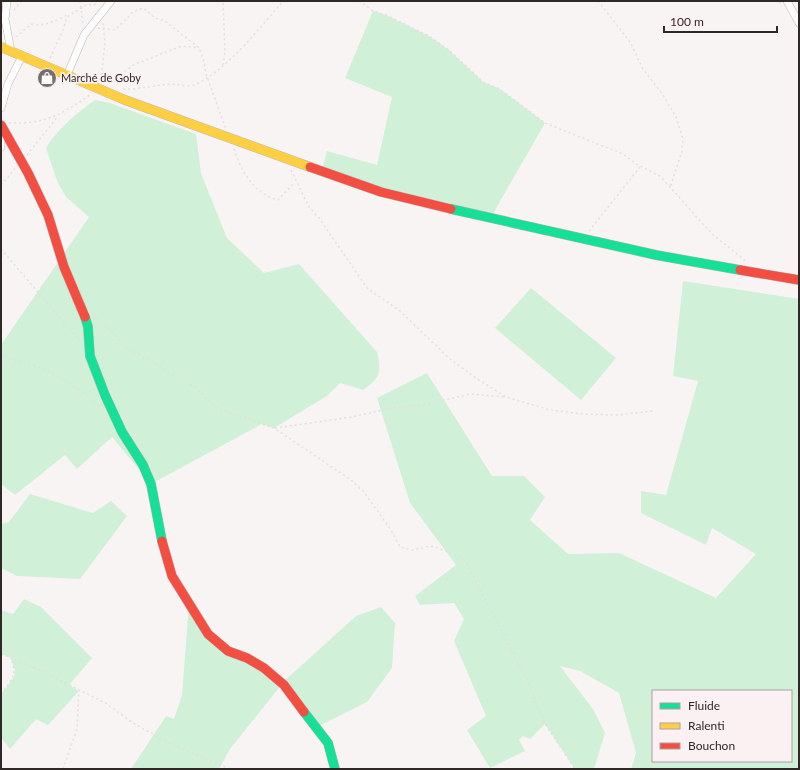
<svg xmlns="http://www.w3.org/2000/svg" width="800" height="770" viewBox="0 0 800 770" font-family="Lato,sans-serif">
	<rect width="100%" height="100%" fill="#f9f4f4"/>
	<!-- green -->
	<g fill="#d1f0d8" fill-rule="evenodd">
		<path d="M373,11l13,4 43,21 20,14 34,32 17,7 45,34 -55,96 -168,-48 5,-20 50,14 15,-68 -47,-19z"/>
		<path d="M95,100l15,3 86,31 5,39 26,65 37,35 35,-9 78,88c5,20 3,26 -14,38l-23,-7 -13,13 -53,32 -12,-4 -111,60 -39,-47 -35,32 -12,-14 -50,40 -14,-11v-139l88,-128 -23,-20 -9,-16 -11,-33c12,-20 30,-34 49,-48z"/>
		<path d="M683,281l116,18v470h-168l5,-16 -17,-60 -39,-22 -20,-5 33,43 12,24 -11,36h-19l-30,-45 -15,15 -7,-3 -4,4 6,11 -35,17 -23,-38 19,-14 -32,-75 10,-22 -10,-16 -34,2 -5,-9 41,-31 -46,-62 -33,-105 50,-25 65,103h32l21,21 -15,23 38,34 51,-1 97,45 40,-44 -44,-26 -6,17 -65,-32v-22l25,4 32,-114 -25,-5zM653,691h138v70h-138z"/>
		<path d="M531,288l85,70 -35,42 -86,-72z"/>
		<path d="M30,494l63,19 18,-12 16,15 -47,63 -63,-3 -16,-8v-44l8,-2z"/>
		<path d="M24,599l17,8 51,51 -23,27 10,6 -31,34 -12,-6 -26,30 -9,-11v-44l13,-17 1,-7 -4,-12 -10,-4v-44l12,4z"/>
		<path d="M189,604l19,30 74,49 74,-67 25,-9 14,16 -3,45 -25,34 -50,25 -35,-43 -52,65 -11,20h-88l35,-53 8,3 8,-24z"/>
	</g>
	<g fill="none" stroke-linecap="round" stroke-linejoin="round">
		<defs>
			<g id="street">
				<path d="M7,1l-2,18 6,32"/>
				<path d="M787,1l12,22"/>
				<path d="M67,75l17,-40 27,-34"/>
				<path d="M1,108l7,-24 14,-28"/>
				<path d="M1,130v17"/>
			</g>
			<g id="fast">
				<path d="M451,209l205,46 84,15"/>
				<path d="M85,317l3,10 2,29 15,39 17,37 21,33 8,19 11,57"/>
				<path d="M304,712l24,31 7,26"/>
			</g>
			<path id="slow" d="M1,47l124,53 185,67"/>
			<g id="jam">
				<path d="M1,125l27,48 20,42 16,52 21,50"/>
				<path d="M310,167l71,25 70,17"/>
				<path d="M740,270l59,10"/>
				<path d="M162,541l10,35 36,58 20,17 19,7 17,10 20,17 20,27"/>
			</g>
		</defs>
		<!-- street casing -->
		<use href="#street" stroke="#bbb4b4" stroke-width="8"/>
		<!-- fast casing -->
		<use href="#fast" stroke="#bbb4b4" stroke-width="10"/>
		<!-- slow casing -->
		<use href="#slow" stroke="#bbb4b4" stroke-width="10"/>
		<!-- jam casing -->
		<use href="#jam" stroke="#bbb4b4" stroke-width="10"/>
		<!-- path -->
		<g stroke="#e1dfdf" stroke-width="1.5" stroke-dasharray="2 3" stroke-linecap="butt">
			<path d="M80,1l3,24"/>
			<path d="M359,1l14,10 13,4 43,21 20,14 34,32 17,7 45,34 78,31 15,11 22,11 52,58 35,28"/>
			<path d="M598,1l32,41 13,27 20,26 13,22 7,22 -1,12 -12,37"/>
			<path d="M775,1l6,2"/>
			<path d="M14,10l7,-9"/>
			<path d="M98,28l17,2 18,-18 10,-4 12,10 10,3 34,27 4,10 4,19 19,52"/>
			<path d="M16,37l15,-13c13,3 26,-4 38,-10"/>
			<path d="M50,58l13,-28 4,-13 19,-12 13,-1"/>
			<path d="M223,65l2,-13 -2,-51"/>
			<path d="M101,80l4,-37 -2,-21"/>
			<path d="M108,83l27,-19 47,-18 17,2"/>
			<path d="M123,89c18,1 35,-5 53,-5 5,1 13,3 18,1 30,-12 68,-59 89,-84"/>
			<path d="M9,123c36,1 52,-8 81,-28"/>
			<path d="M234,149c7,22 20,45 44,51l17,-18"/>
			<path d="M27,155l31,-39"/>
			<path d="M291,170l18,37 10,11 48,70 33,23 50,48 26,19 30,19 44,13 32,4 36,1 35,-4"/>
			<path d="M1,185l14,-16"/>
			<path d="M589,231l51,-64"/>
			<path d="M1,249l79,92"/>
			<path d="M94,314l33,34 68,39 23,22 56,19 77,52 12,11 28,39 9,17 12,3 18,-4 8,2 24,10 5,6 60,116 18,44 30,45"/>
			<path d="M1,354c15,10 25,8 40,14 22,9 42,23 59,39"/>
			<path d="M275,428l77,-11 39,-9 33,-3 46,-11 34,3"/>
			<path d="M1,654l43,18 63,32 26,19 38,21 59,25"/>
			<path d="M1,694c10,-14 17,-18 10,-35"/>
			<path d="M63,769l14,-40 2,-38"/>
		</g>
		<!-- street -->
		<use href="#street" stroke="#fefdfd" stroke-width="7"/>
		<!-- fast -->
		<use href="#fast" stroke="#16e098" stroke-width="9"/>
		<!-- slow -->
		<use href="#slow" stroke="#ffcf43" stroke-width="9"/>
		<!-- jam -->
		<use href="#jam" stroke="#f24e42" stroke-width="9"/>
	</g>
	<!-- icons -->
	<defs>
		<symbol id="shop-disc" viewBox="-11 -11 22 22"><circle r="9.5" fill="#766f6f" stroke="#fcf1f2"/><path d="M-5-2.5h2.3a2.7 3.5 0 0 1 5.4 0H5L5.5 6h-11ZM-1.5-2.5h3a1.5 2.3 0 0 0-3 0Z" fill="#fff"/></symbol>
	</defs>
	<g fill-rule="evenodd">
		<use href="#shop-disc" x="36" y="67" width="22" height="22"/>
	</g>
	<g text-anchor="middle" stroke-width="3.5" stroke-linejoin="round" paint-order="stroke">
		<!-- poi labels -->
		<g font-size="11" fill="#302727" stroke="#fcf1f2" text-anchor="start">
			<text x="61" y="82">Marché de Goby</text>
		</g>
	</g>
	<!-- border -->
	<rect width="800" height="770" fill="none" stroke="#302727" stroke-width="4"/>
	<!-- legend -->
	<rect x="652" y="690" width="140" height="72" fill="#fcf1f2" stroke="#aaa0a1"/>
	<rect x="660" y="703" width="20" height="6" fill="#16e098" stroke="#aaa0a1"/>
	<text x="688" y="710" font-size="12" fill="#302727">Fluide</text>
	<rect x="660" y="723" width="20" height="6" fill="#ffcf43" stroke="#aaa0a1"/>
	<text x="688" y="730" font-size="12" fill="#302727">Ralenti</text>
	<rect x="660" y="743" width="20" height="6" fill="#f24e42" stroke="#aaa0a1"/>
	<text x="688" y="750" font-size="12" fill="#302727">Bouchon</text>
	<!-- scale -->
	<path d="M664 26v6h113v-6" fill="none" stroke="#302727" stroke-width="2"/>
	<text x="670" y="26" font-size="12" fill="#302727" stroke="#fcf1f2" stroke-width="3" paint-order="stroke">100 m</text>
</svg>
